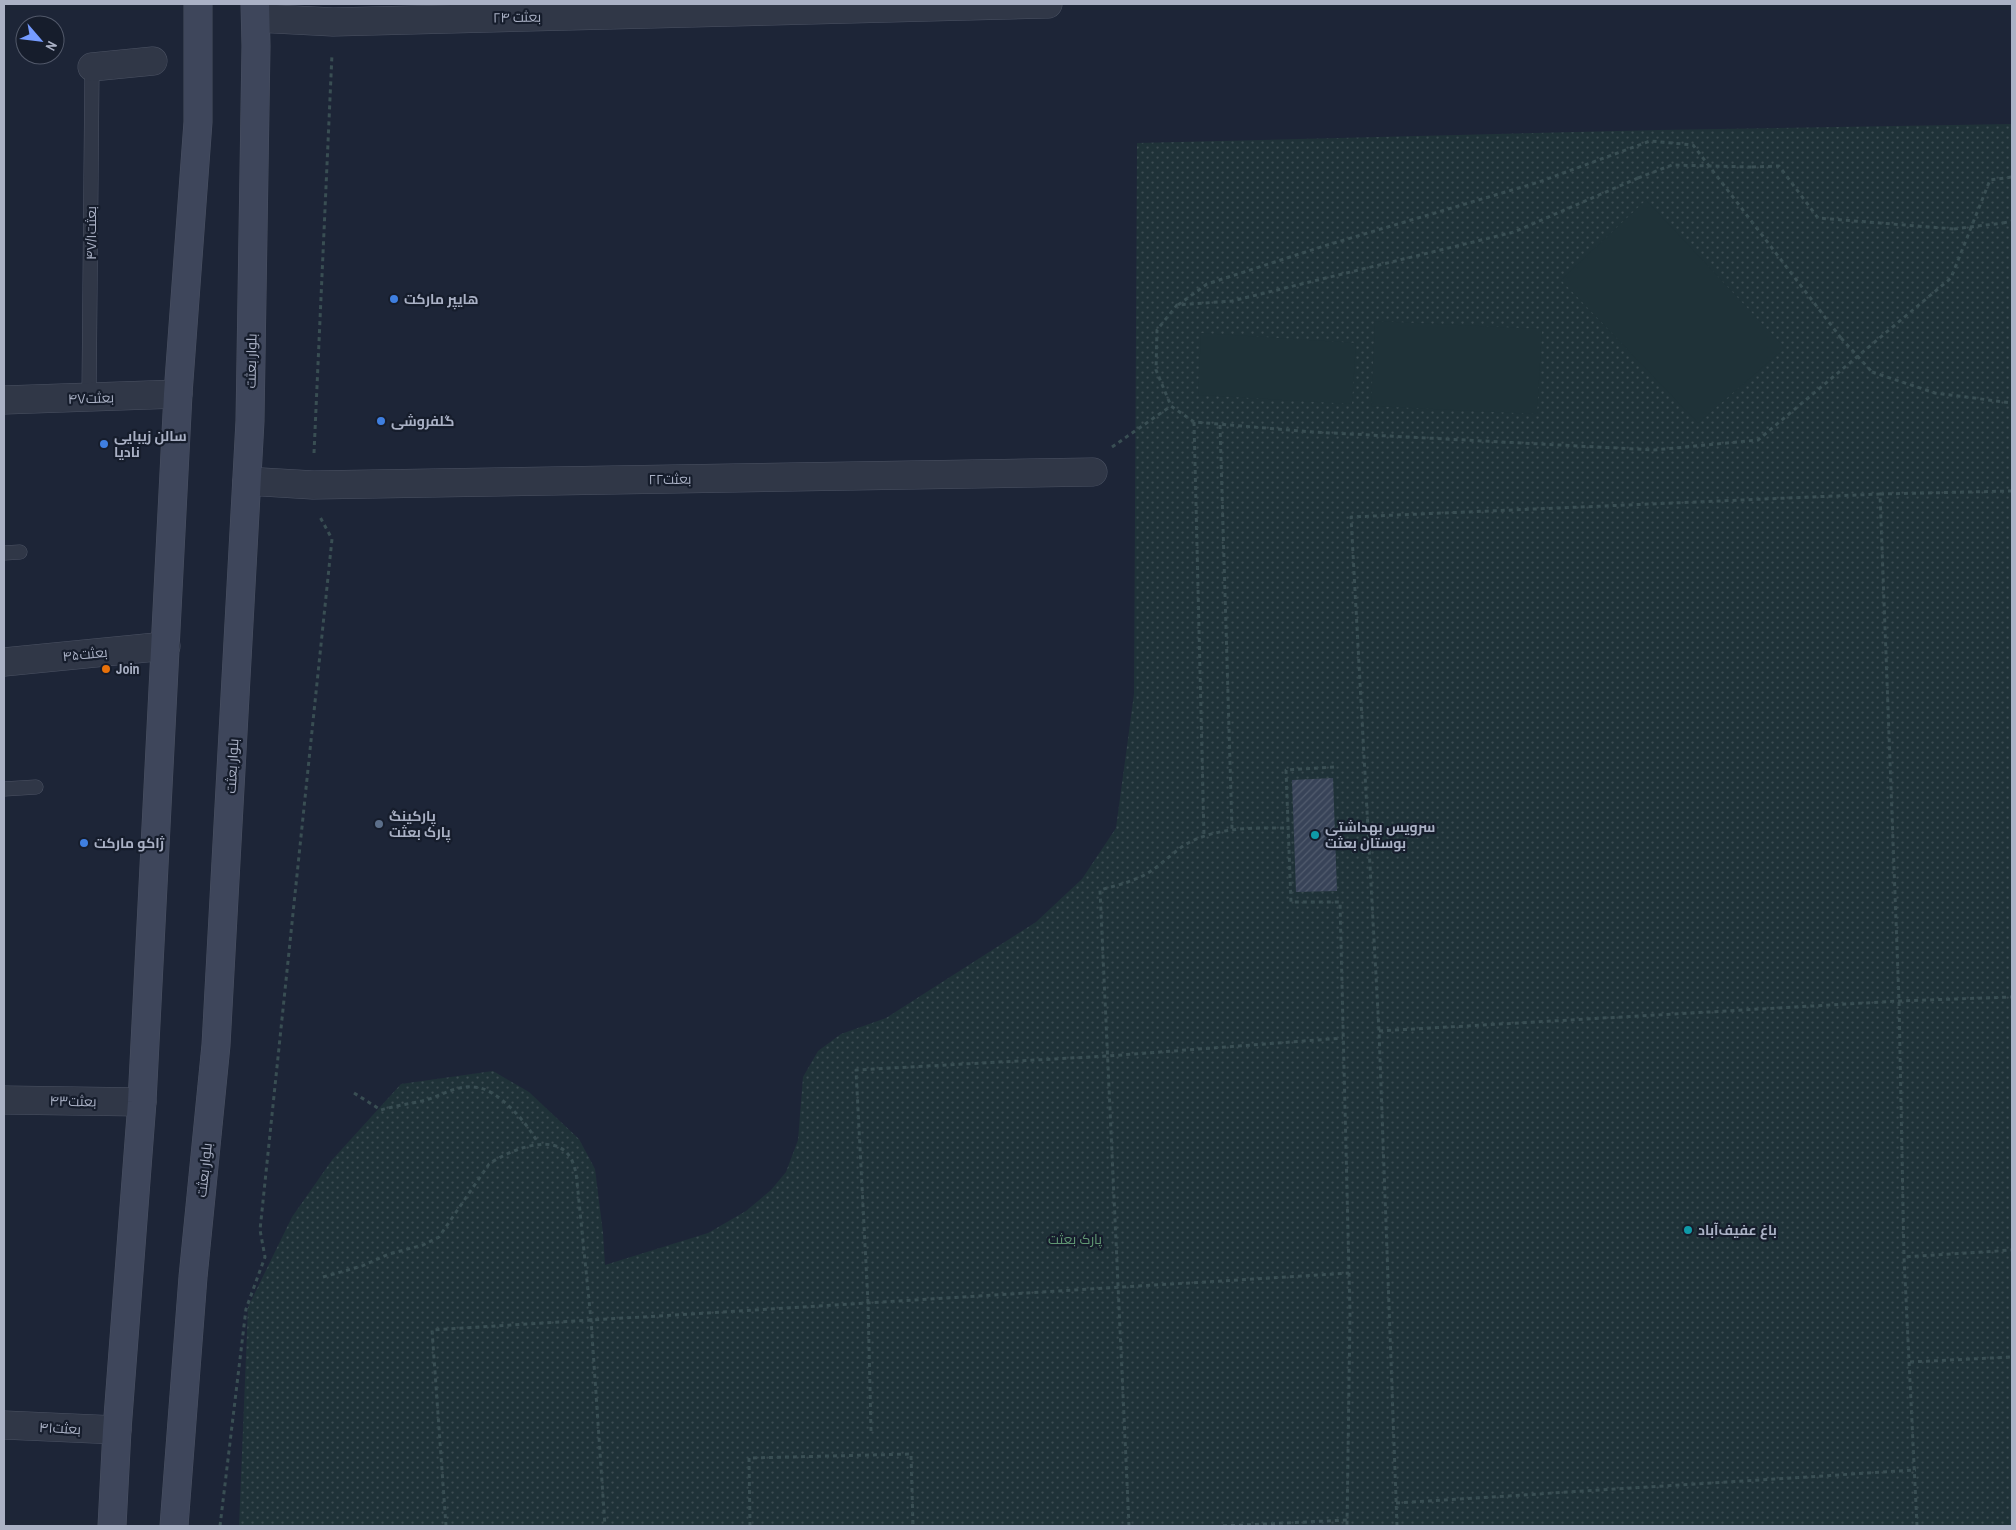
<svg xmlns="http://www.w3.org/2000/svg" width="2016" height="1530" viewBox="0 0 2016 1530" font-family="'Archivo Narrow',Cairo,sans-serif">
	<defs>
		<pattern id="green-dots" width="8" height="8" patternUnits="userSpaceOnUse" patternTransform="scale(1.25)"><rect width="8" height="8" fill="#1f3238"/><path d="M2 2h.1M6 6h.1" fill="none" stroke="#3d4d53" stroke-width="1.8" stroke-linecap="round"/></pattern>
		<pattern id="building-hatch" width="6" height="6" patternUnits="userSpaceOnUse" patternTransform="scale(1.25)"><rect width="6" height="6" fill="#384358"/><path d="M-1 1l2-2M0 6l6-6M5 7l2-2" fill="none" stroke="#525c6e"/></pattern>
	</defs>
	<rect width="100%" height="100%" fill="#1d2537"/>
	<!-- green -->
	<path fill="url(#green-dots)" d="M2012,124v1402h-1773l9,-219 44,-90 40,-57 69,-76 92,-13 36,21 50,47 16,30 8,64 2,32 103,-32 38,-22 25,-21 15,-18 12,-32 5,-63 15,-26 23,-17 45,-16 150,-96 46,-43 34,-51 18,-134 3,-551 522,-13z"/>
	<!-- pitch -->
	<g fill="#1f3238">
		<path d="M1646,200l139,148 -87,75 -137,-143z"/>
		<path d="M1375,321l167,8 -5,85 -166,-8z"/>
		<path d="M1201,333l155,10 -4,61 -154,-9z"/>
	</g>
	<!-- building -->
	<path fill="url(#building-hatch)" d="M1333,778l4,113 -41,1 -4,-112z"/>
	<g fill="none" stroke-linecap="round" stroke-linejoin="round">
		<defs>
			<g id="service">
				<path d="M89,398l3,-331"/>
				<path d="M4,553l16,-1"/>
				<path d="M4,789l32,-2"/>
			</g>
			<g id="minor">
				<path d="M256,18l77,4 715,-18"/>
				<path d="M92,67l61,-6"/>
				<path d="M4,400l174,-6"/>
				<path d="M247,481l66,4 780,-13"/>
				<path d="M4,662l162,-16"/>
				<path d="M4,1100l138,2"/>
				<path d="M4,1425l113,5"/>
			</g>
			<g id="secondary">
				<path d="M112,1526l5,-96 25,-328 36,-708 20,-272v-118"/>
				<path d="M174,1526l19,-249 23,-232 34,-624 6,-375 -1,-42"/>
			</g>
		</defs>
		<!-- service casing -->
		<use href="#service" stroke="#4b5263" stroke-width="15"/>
		<!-- minor casing -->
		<use href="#minor" stroke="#4b5263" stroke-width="29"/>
		<!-- secondary casing -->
		<use href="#secondary" stroke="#4b5263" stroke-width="29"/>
		<!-- path -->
		<g stroke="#394e53" stroke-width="3" stroke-dasharray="4 4" stroke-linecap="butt">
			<path d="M1752,167l27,-1 39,52 136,11"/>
			<path d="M1638,178l-124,54 -282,69 -55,4 -20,25 -1,40 15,36 23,16 119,10 341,18 104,-10 193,-162 39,-98 22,-3"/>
			<path d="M2003,223l9,-2"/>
			<path d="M1178,305l29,-21 117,-38 215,-64 111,-41 43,4 148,193"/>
			<path d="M1872,372l63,21 77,10"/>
			<path d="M1194,422l10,414"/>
			<path d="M1220,425l12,404"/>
			<path d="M1112,447l59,-41"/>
			<path d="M314,453l18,-399"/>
			<path d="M1880,494l132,-3"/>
			<path d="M1334,767l-48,3 5,132h49l10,412 -3,212"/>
			<path d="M1379,1031l520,-30 113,-4"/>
			<path d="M354,1093l27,17c13,-4 27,-6 41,-9 17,-4 34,-16 52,-14 24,1 53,36 64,56"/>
			<path d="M323,1277l39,-11 27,-12 34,-9 16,-8 50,-73c19,-13 65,-33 81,-7 3,4 4,10 6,15l15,148 14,206"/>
			<path d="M1910,1362l102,-5"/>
			<path d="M871,1431l-3,-128 -12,-233 252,-14 235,-18"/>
			<path d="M1396,1503l520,-33"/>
			<path d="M220,1526l26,-217 19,-52 -5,-27 72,-691 -12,-22"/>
			<path d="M446,1526l-14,-196 917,-57"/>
			<path d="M750,1526l-1,-68 162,-4 2,72"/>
			<path d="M1129,1526l-29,-636c18,-5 36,-9 51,-19 14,-9 26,-23 41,-30 30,-14 62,-13 94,-13"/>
			<path d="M1223,1526l124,-6"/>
			<path d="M1397,1526l-18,-495 -28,-514 529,-23 19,507 5,256"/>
			<path d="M1917,1526l-13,-269 108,-7"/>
		</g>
		<!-- service -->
		<use href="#service" stroke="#303747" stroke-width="14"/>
		<!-- minor -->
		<use href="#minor" stroke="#303747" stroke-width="28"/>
		<!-- secondary -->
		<use href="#secondary" stroke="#3e465b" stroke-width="28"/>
		<!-- path-bridge -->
		<g stroke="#394e53" stroke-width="3" stroke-dasharray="4 4" stroke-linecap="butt">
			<path d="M1638,178l34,-13 80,2"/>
			<path d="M1954,229l49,-6"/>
			<path d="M1841,338l31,34"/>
		</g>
	</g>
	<!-- markers -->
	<g fill="#3f7fe0" stroke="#161d2c" stroke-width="2">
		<circle cx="394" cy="299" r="5"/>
		<circle cx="381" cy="421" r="5"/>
		<circle cx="104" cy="444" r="5"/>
		<circle cx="84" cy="843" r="5"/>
	</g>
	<circle fill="#e8710a" stroke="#161d2c" stroke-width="2" cx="106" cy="669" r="5"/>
	<circle fill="#5c6f8a" stroke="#161d2c" stroke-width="2" cx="379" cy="824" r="5"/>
	<g fill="#0f9aa8" stroke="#161d2c" stroke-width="2">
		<circle cx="1315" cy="835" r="5"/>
		<circle cx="1688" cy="1230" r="5"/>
	</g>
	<g text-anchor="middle" stroke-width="4.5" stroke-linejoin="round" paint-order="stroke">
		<!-- street labels -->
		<g font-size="14" fill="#aab1c5" stroke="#161d2c">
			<text transform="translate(517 17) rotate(-1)" y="5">بعثت ۲۴</text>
			<text transform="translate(91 233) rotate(-90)" y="5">بعثت۴۷/۱</text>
			<text transform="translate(251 361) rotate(-89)" y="5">بلوار بعثت</text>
			<text transform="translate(91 398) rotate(-2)" y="5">بعثت۴۷</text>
			<text transform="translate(670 479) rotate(-1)" y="5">بعثت۲۲</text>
			<text transform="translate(85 654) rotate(-6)" y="5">بعثت۴۵</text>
			<text transform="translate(232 766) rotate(-87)" y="5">بلوار بعثت</text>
			<text transform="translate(73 1101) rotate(1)" y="5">بعثت۴۳</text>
			<text transform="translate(204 1170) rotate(-84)" y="5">بلوار بعثت</text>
			<text transform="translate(60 1428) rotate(3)" y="5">بعثت۴۱</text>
		</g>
		<!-- poi labels -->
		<g font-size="14" font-weight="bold" fill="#aab1c5" stroke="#161d2c" text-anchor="start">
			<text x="404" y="304">هایپر مارکت</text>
			<text x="391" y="426">گلفروشی</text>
			<text x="114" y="441">سالن زیبایی<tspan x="114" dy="16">نادیا</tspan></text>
			<text x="116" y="674">Join</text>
			<text x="389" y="821">پارکینگ<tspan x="389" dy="16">پارک بعثت</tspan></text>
			<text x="1325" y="832">سرویس بهداشتی<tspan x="1325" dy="16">بوستان بعثت</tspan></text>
			<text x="94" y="848">ژاکو مارکت</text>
			<text x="1698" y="1235">باغ عفیف‌آباد</text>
		</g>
		<!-- park labels -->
		<g font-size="14" fill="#609773" stroke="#161d2c">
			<text x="1075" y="1244">پارک بعثت</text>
		</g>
	</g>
	<!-- border -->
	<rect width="2016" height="1530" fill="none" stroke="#aab1c5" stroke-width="10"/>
	<!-- north arrow -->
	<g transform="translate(40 40) rotate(118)"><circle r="24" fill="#161d2c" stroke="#515869"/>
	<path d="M0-4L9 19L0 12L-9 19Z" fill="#759bff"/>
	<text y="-8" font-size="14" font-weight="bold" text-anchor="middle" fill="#aab1c5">N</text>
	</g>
</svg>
